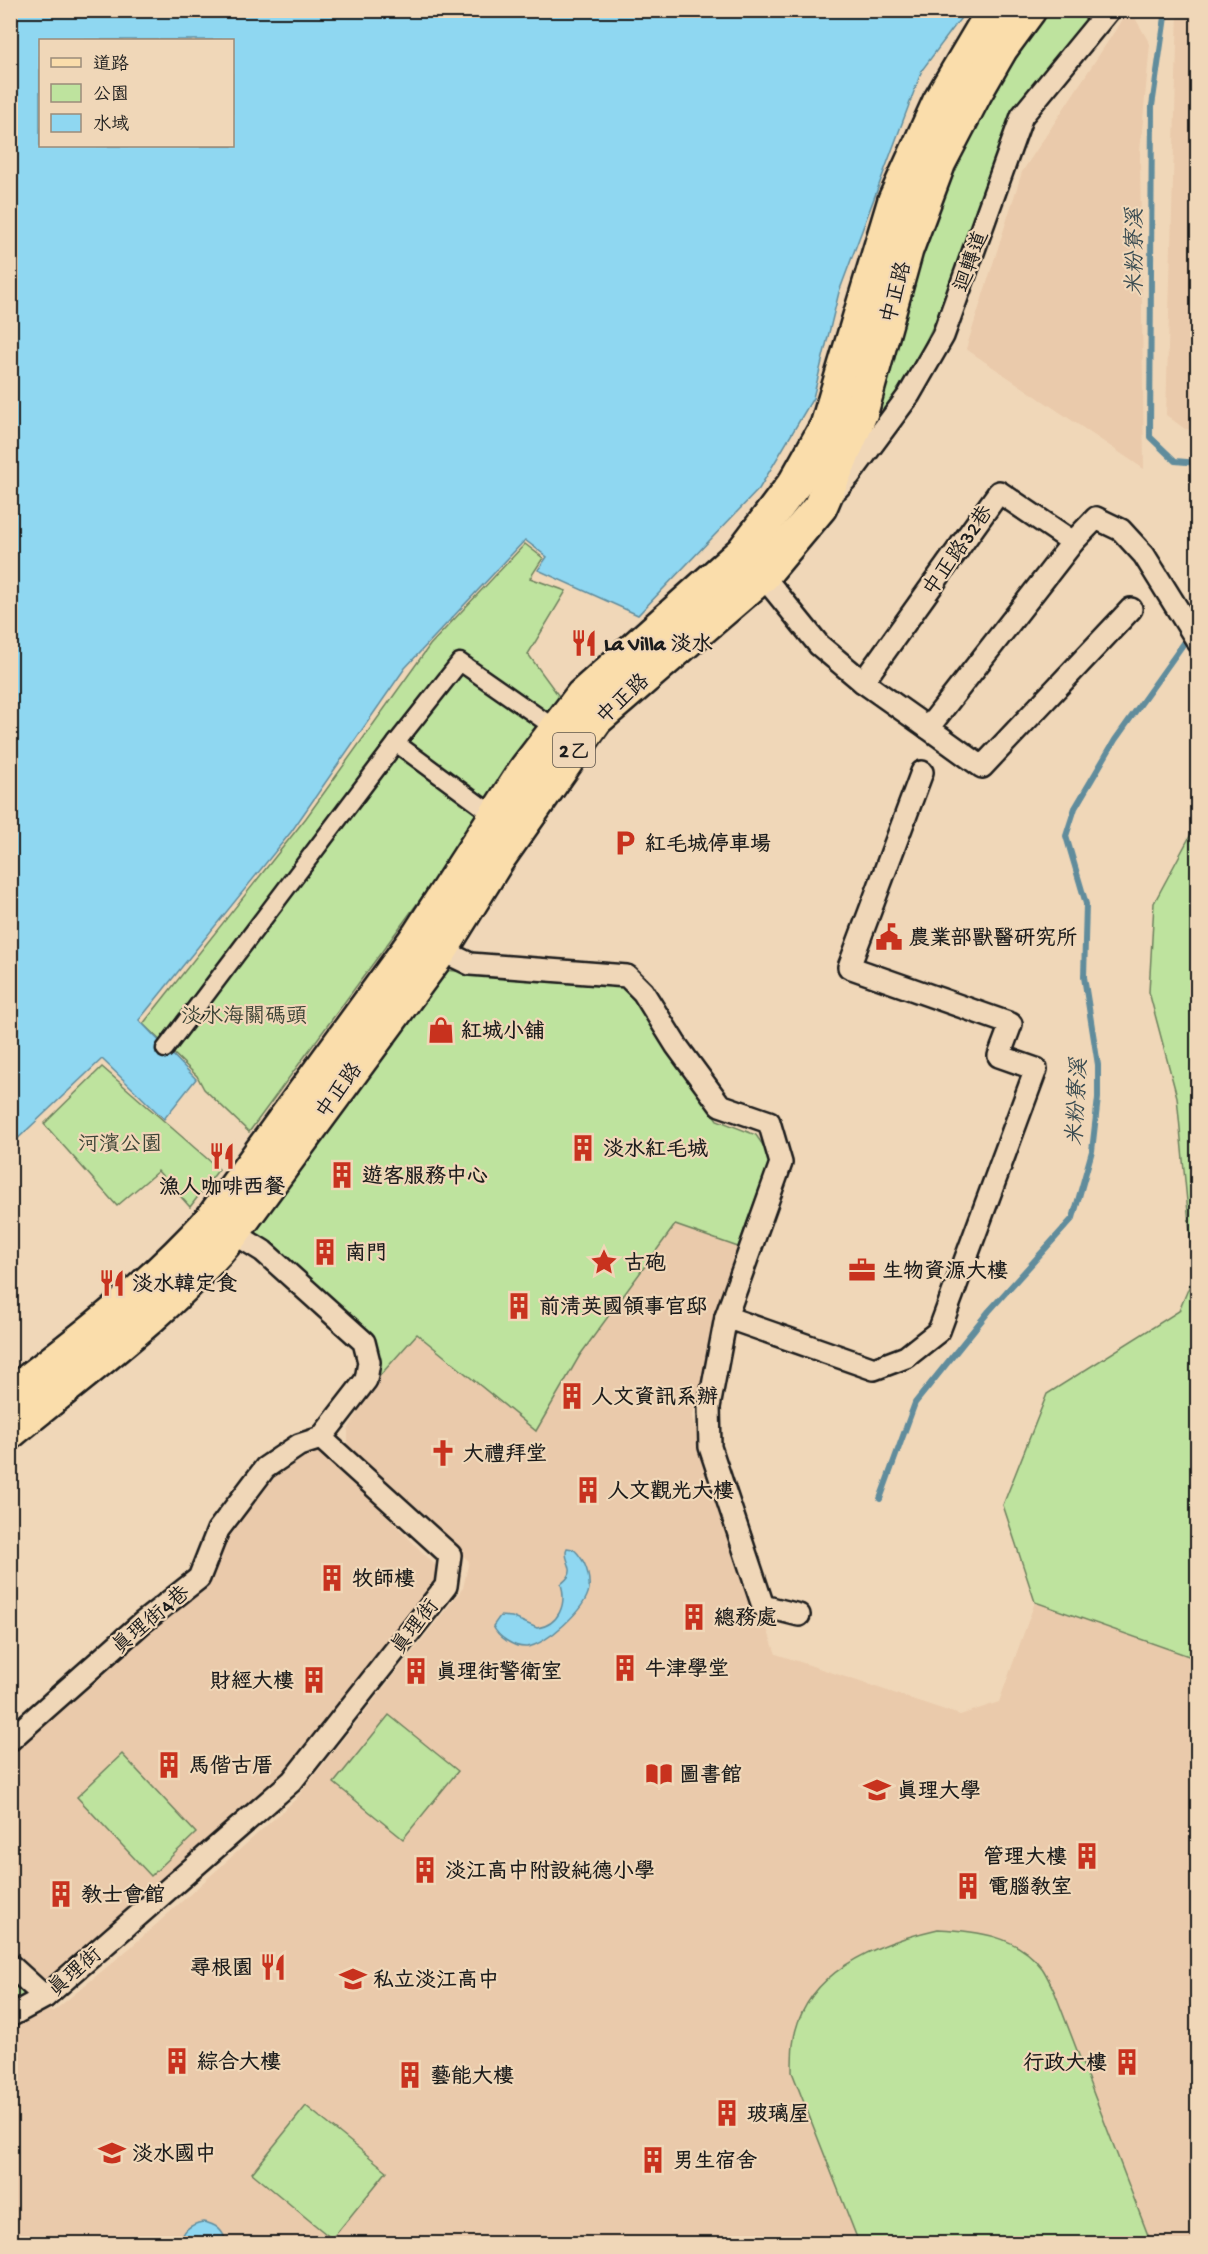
<svg xmlns="http://www.w3.org/2000/svg" width="1208" height="2254" viewBox="0 0 1208 2254" font-family="'Gochi Hand','LXGW WenKai TC',sans-serif">
	<rect width="100%" height="100%" fill="#f0d7b8"/>
	<filter id="ink" filterUnits="userSpaceOnUse"><feTurbulence type="fractalNoise" baseFrequency=".0167" numOctaves="2"/><feDisplacementMap in="SourceGraphic" scale="12" xChannelSelector="R" yChannelSelector="G"/><feConvolveMatrix kernelMatrix="1 2 1 2 8 2 1 2 1" color-interpolation-filters="sRGB"/></filter>
	<g filter="url(#ink)">
		<!-- built -->
		<g fill="#eacaab">
			<path d="M1128,11h3l19,33 -10,108 4,317 -178,-120 56,-177z"/>
			<path d="M1178,11h20l-1,419 -12,-1 -19,-14z"/>
			<path d="M675,1225l63,22 -46,171 84,236 184,61 39,-13 36,-100 162,57v584l-1172,1 -14,-13v-201l34,-19h9l77,-64 164,-147 168,-212 6,-27 -121,-107v-24l28,-50 40,-46 120,97 44,-76z"/>
			<path d="M319,1447l117,119 -1,22 -146,189 -239,216 -39,-39 -1,-205 132,-118 84,-102 52,-55z"/>
		</g>
		<!-- green -->
		<g fill="#bee39e" stroke="#6d805d" stroke-width="1.5">
			<path d="M1049,11h45l-82,104 -63,178 -27,56 -37,62 -7,-5c16,-55 30,-112 49,-167 30,-82 70,-159 122,-228z"/>
			<path d="M525,544l18,14 -13,20 36,13 -38,63 33,45 -75,111 -237,322 -45,-43 -7,-13 -54,-52 163,-206 124,-173z"/>
			<path d="M1197,823v836l-162,-57 -32,-97 44,-111 132,-83 15,-36 -17,-178 -28,-105 5,-89z"/>
			<path d="M444,970l181,16 92,134 39,15 15,22 -33,90 -63,-22 -95,130 -44,76 -119,-97 -41,46 -5,-35 -117,-113v-4z"/>
			<path d="M102,1067l117,102 -29,38 -32,-36 -41,35 -73,-82z"/>
			<path d="M389,1715l69,56 -55,68 -69,-56z"/>
			<path d="M122,1754l74,79 -45,43 -74,-79z"/>
			<path d="M938,1929c38,2 79,6 104,39 5,7 9,17 13,25l96,250h-292l-67,-171c0,-9 0,-18 1,-27 8,-73 84,-102 145,-116z"/>
			<path d="M10,1981l22,20 -22,15z"/>
			<path d="M306,2106l81,65 -55,68 -80,-66z"/>
		</g>
		<!-- water -->
		<g fill="#8fd7f1" stroke="#618c9c" stroke-width="1.5" fill-rule="evenodd">
			<path d="M11,11h955l-44,59 -83,222 -26,106 -54,91 -121,126 -100,-45 9,-13 -22,-17 -120,128 -114,164 -152,188 57,59 -32,40 -62,-60 -91,86zM40,40h192v106h-192z"/>
			<path d="M567,1548c7,0 10,4 14,10 6,8 9,21 8,31 -3,20 -43,56 -62,58 -13,1 -29,-10 -34,-21l7,-10 12,1 25,11c22,-3 30,-24 24,-44 2,-2 5,-4 7,-7 7,-9 -6,-20 -1,-29z"/>
			<path d="M203,2222c13,2 21,8 23,21h-45c1,-13 10,-19 22,-21z"/>
		</g>
		<g fill="none" stroke-linecap="round" stroke-linejoin="round">
			<!-- stream -->
			<g stroke="#618c9c" stroke-width="6">
				<path d="M1166,10l-14,96 -2,331 25,24 23,2"/>
				<path d="M880,1499l35,-96 74,-92 84,-93 19,-67 6,-53v-33l-14,-88 2,-73 -20,-68 9,-28 40,-68 69,-97"/>
			</g>
			<defs>
				<g id="pedestrian">
					<path d="M396,743l64,-81 86,60"/>
					<path d="M165,1049l231,-306 100,74"/>
				</g>
				<g id="minor">
					<path d="M837,489l12,-13 60,-81 34,-59 79,-220 87,-106"/>
					<path d="M755,566l64,79 44,37 65,46 145,-186 23,-24 25,12 23,25 54,87"/>
					<path d="M863,682l136,-190 74,50"/>
					<path d="M928,728l54,39 149,-158"/>
					<path d="M441,950l29,14 157,12 16,16 33,53 44,60 49,17 12,41 -55,154 148,52 32,-12 33,-26 97,-262 -37,-13 12,-32 -162,-57 73,-195"/>
					<path d="M726,1317l-17,90 1,40 53,159 36,9"/>
					<path d="M10,1740l132,-117 57,-45 19,-48 47,-62 34,-23 22,-7"/>
					<path d="M10,1965l35,32"/>
					<path d="M10,2016l35,-19 247,-216 154,-195 4,-31 -129,-117 45,-58 3,-18 -5,-20 -101,-91 -39,-24"/>
				</g>
				<g id="primary">
					<path d="M10,1395c73,-56 141,-108 203,-177l206,-283 107,-166 56,-73 161,-144 52,-69 32,-57 68,-226 44,-97 55,-93"/>
					<path d="M10,1432c77,-63 159,-122 222,-198l209,-284 56,-90 99,-141 167,-144 57,-68 41,-95 45,-162 33,-88 36,-69 26,-45 28,-38"/>
				</g>
			</defs>
			<!-- pedestrian casing -->
			<use href="#pedestrian" stroke="#1c1c1c" stroke-width="21"/>
			<!-- minor casing -->
			<use href="#minor" stroke="#1c1c1c" stroke-width="26"/>
			<!-- primary casing -->
			<use href="#primary" stroke="#1c1c1c" stroke-width="38"/>
			<!-- pedestrian -->
			<use href="#pedestrian" stroke="#f0d7b8" stroke-width="16"/>
			<!-- minor -->
			<use href="#minor" stroke="#f0d7b8" stroke-width="21"/>
			<!-- primary -->
			<use href="#primary" stroke="#faddab" stroke-width="33"/>
		</g>
	</g>
	<!-- icons -->
	<defs>
		<symbol id="restaurant-bare" viewBox="-9 -9 18 18"><path d="M-5-6h1v4h1v-4h1v4h1v-4h1v5L-1.5 .5V6h-2V.5L-5-1ZM5-6V6H3V1.5H1.5Q1.5-4 5-6Z" fill="#c8321e" stroke="#f0d7b8" stroke-width="2.5" paint-order="stroke"/></symbol>
		<symbol id="parking-bare" viewBox="-9 -9 18 18"><path d="M-3.5-5.5H1a3.5 3.5 0 0 1 0 7H-1V5.5H-3.5ZM-1-3.4V-.6H.8a1.4 1.4 0 0 0 0-2.8Z" fill="#c8321e" stroke="#f0d7b8" stroke-width="2.5" paint-order="stroke"/></symbol>
		<symbol id="civic-bare" viewBox="-9 -9 18 18"><path d="M-.6-6.5H3V-4.5H.6V-3L4-1V1h2V6H-6V1h2V-1L-.6-3ZM-1.2 2.5V6h2.4V2.5Z" fill="#c8321e" stroke="#f0d7b8" stroke-width="2.5" paint-order="stroke"/></symbol>
		<symbol id="shop-bare" viewBox="-9 -9 18 18"><path d="M-5-2.5h2.3a2.7 3.5 0 0 1 5.4 0H5L5.5 6h-11ZM-1.5-2.5h3a1.5 2.3 0 0 0-3 0Z" fill="#c8321e" stroke="#f0d7b8" stroke-width="2.5" paint-order="stroke"/></symbol>
		<symbol id="building-bare" viewBox="-9 -9 18 18"><path d="M-4-6H4V6H1V3H-1V6H-4ZM-2.5-4.3h1.7v1.8h-1.7ZM.8-4.3h1.7v1.8H.8ZM-2.5-1h1.7V.8h-1.7ZM.8-1h1.7V.8H.8Z" fill="#c8321e" stroke="#f0d7b8" stroke-width="2.5" paint-order="stroke"/></symbol>
		<symbol id="sight-bare" viewBox="-9 -9 18 18"><path d="M0-6L1.8-2.2L6-1.7L2.9 1.2L3.7 5.4L0 3.3L-3.7 5.4L-2.9 1.2L-6-1.7L-1.8-2.2Z" fill="#c8321e" stroke="#f0d7b8" stroke-width="2.5" paint-order="stroke"/></symbol>
		<symbol id="office-bare" viewBox="-9 -9 18 18"><path d="M-6-3h4V-5.5h4V-3h4V5H-6ZM-1-4.5V-3h2v-1.5ZM-6 0V1H6V0Z" fill="#c8321e" stroke="#f0d7b8" stroke-width="2.5" paint-order="stroke"/></symbol>
		<symbol id="church-bare" viewBox="-9 -9 18 18"><path d="M-1.2-6h2.4v3.5h3.3v2.4h-3.3V6h-2.4V-.1h-3.3v-2.4h3.3Z" fill="#c8321e" stroke="#f0d7b8" stroke-width="2.5" paint-order="stroke"/></symbol>
		<symbol id="library-bare" viewBox="-9 -9 18 18"><path d="M-6-4Q-3-5.5-.7-3.5V5Q-3 3-6 4ZM6-4Q3-5.5 .7-3.5V5Q3 3 6 4Z" fill="#c8321e" stroke="#f0d7b8" stroke-width="2.5" paint-order="stroke"/></symbol>
		<symbol id="university-bare" viewBox="-9 -9 18 18"><path d="M0-5L7-2L0 1L-7-2ZM-4 1L0 2.5L4 1V4Q0 6-4 4Z" fill="#c8321e" stroke="#f0d7b8" stroke-width="2.5" paint-order="stroke"/></symbol>
		<symbol id="school-bare" viewBox="-9 -9 18 18"><path d="M0-5L7-2L0 1L-7-2ZM-4 1L0 2.5L4 1V4Q0 6-4 4Z" fill="#c8321e" stroke="#f0d7b8" stroke-width="2.5" paint-order="stroke"/></symbol>
	</defs>
	<g fill-rule="evenodd">
		<use href="#restaurant-bare" x="565" y="624" width="38" height="38"/>
		<use href="#parking-bare" x="606" y="824" width="38" height="38"/>
		<use href="#civic-bare" x="870" y="918" width="38" height="38"/>
		<use href="#shop-bare" x="422" y="1011" width="38" height="38"/>
		<use href="#building-bare" x="564" y="1129" width="38" height="38"/>
		<use href="#restaurant-bare" x="203" y="1137" width="38" height="38"/>
		<use href="#building-bare" x="323" y="1156" width="38" height="38"/>
		<use href="#building-bare" x="306" y="1233" width="38" height="38"/>
		<use href="#sight-bare" x="585" y="1243" width="38" height="38"/>
		<use href="#office-bare" x="843" y="1251" width="38" height="38"/>
		<use href="#restaurant-bare" x="93" y="1264" width="38" height="38"/>
		<use href="#building-bare" x="500" y="1287" width="38" height="38"/>
		<use href="#building-bare" x="553" y="1377" width="38" height="38"/>
		<use href="#church-bare" x="424" y="1434" width="38" height="38"/>
		<use href="#building-bare" x="569" y="1471" width="38" height="38"/>
		<use href="#building-bare" x="313" y="1559" width="38" height="38"/>
		<use href="#building-bare" x="675" y="1598" width="38" height="38"/>
		<use href="#building-bare" x="606" y="1649" width="38" height="38"/>
		<use href="#building-bare" x="397" y="1652" width="38" height="38"/>
		<use href="#building-bare" x="295" y="1661" width="38" height="38"/>
		<use href="#building-bare" x="150" y="1746" width="38" height="38"/>
		<use href="#library-bare" x="640" y="1755" width="38" height="38"/>
		<use href="#university-bare" x="858" y="1771" width="38" height="38"/>
		<use href="#building-bare" x="1068" y="1837" width="38" height="38"/>
		<use href="#building-bare" x="406" y="1851" width="38" height="38"/>
		<use href="#building-bare" x="949" y="1867" width="38" height="38"/>
		<use href="#building-bare" x="42" y="1875" width="38" height="38"/>
		<use href="#restaurant-bare" x="254" y="1948" width="38" height="38"/>
		<use href="#school-bare" x="334" y="1960" width="38" height="38"/>
		<use href="#building-bare" x="158" y="2042" width="38" height="38"/>
		<use href="#building-bare" x="1108" y="2043" width="38" height="38"/>
		<use href="#building-bare" x="391" y="2056" width="38" height="38"/>
		<use href="#building-bare" x="708" y="2094" width="38" height="38"/>
		<use href="#school-bare" x="93" y="2134" width="38" height="38"/>
		<use href="#building-bare" x="634" y="2141" width="38" height="38"/>
	</g>
	<g text-anchor="middle" stroke-width="4.5" stroke-linejoin="round" paint-order="stroke">
		<!-- shield labels -->
		<rect fill="#f0d7b8" stroke="#5c544b" stroke-width="1.5" x="553" y="733" width="42" height="34" rx="4.5"/>
		<g font-size="20" font-weight="bold" fill="#1c1c1c">
			<text x="574" y="757">2乙</text>
		</g>
		<!-- street labels -->
		<g font-size="21" fill="#1c1c1c" stroke="#f0d7b8">
			<text transform="translate(970 261) rotate(-70)" y="7">迴轉道</text>
			<text transform="translate(895 292) rotate(-75)" y="7">中正路</text>
			<text transform="translate(957 550) rotate(-55)" y="7">中正路32巷</text>
			<text transform="translate(622 698) rotate(-43)" y="7">中正路</text>
			<text transform="translate(338 1090) rotate(-54)" y="7">中正路</text>
			<text transform="translate(150 1619) rotate(-40)" y="7">真理街4巷</text>
			<text transform="translate(414 1626) rotate(-52)" y="7">真理街</text>
			<text transform="translate(74 1971) rotate(-41)" y="7">真理街</text>
		</g>
		<!-- poi labels -->
		<g font-size="21" font-weight="bold" fill="#1c1c1c" stroke="#f0d7b8" text-anchor="start">
			<text x="604" y="650">La Villa 淡水</text>
			<text x="645" y="850">紅毛城停車場</text>
			<text x="909" y="944">農業部獸醫研究所</text>
			<text x="461" y="1037">紅城小舖</text>
			<text x="603" y="1155">淡水紅毛城</text>
			<text x="362" y="1182">遊客服務中心</text>
			<text x="222" y="1193" text-anchor="middle">漁人咖啡西餐</text>
			<text x="345" y="1259">南門</text>
			<text x="624" y="1269">古砲</text>
			<text x="882" y="1277">生物資源大樓</text>
			<text x="132" y="1290">淡水韓定食</text>
			<text x="539" y="1313">前清英國領事官邸</text>
			<text x="592" y="1403">人文資訊系辦</text>
			<text x="463" y="1460">大禮拜堂</text>
			<text x="608" y="1497">人文觀光大樓</text>
			<text x="352" y="1585">牧師樓</text>
			<text x="714" y="1624">總務處</text>
			<text x="645" y="1675">牛津學堂</text>
			<text x="436" y="1678">真理街警衛室</text>
			<text x="294" y="1687" text-anchor="end">財經大樓</text>
			<text x="189" y="1772">馬偕古厝</text>
			<text x="679" y="1781">圖書館</text>
			<text x="897" y="1797">真理大學</text>
			<text x="1067" y="1863" text-anchor="end">管理大樓</text>
			<text x="445" y="1877">淡江高中附設純德小學</text>
			<text x="988" y="1893">電腦教室</text>
			<text x="81" y="1901">教士會館</text>
			<text x="253" y="1974" text-anchor="end">尋根園</text>
			<text x="373" y="1986">私立淡江高中</text>
			<text x="197" y="2068">綜合大樓</text>
			<text x="1107" y="2069" text-anchor="end">行政大樓</text>
			<text x="430" y="2082">藝能大樓</text>
			<text x="747" y="2120">玻璃屋</text>
			<text x="132" y="2160">淡水國中</text>
			<text x="673" y="2167">男生宿舍</text>
		</g>
		<!-- park labels -->
		<g font-size="21" fill="#3c4436" stroke="#f0d7b8">
			<text x="244" y="1022">淡水海關碼頭</text>
			<text x="120" y="1150">河濱公園</text>
		</g>
		<!-- water labels -->
		<g font-size="22" font-style="italic" fill="#394b51" stroke="#f0d7b8">
			<text transform="translate(1133 252) rotate(-90)" y="8">米粉寮溪</text>
			<text transform="translate(1075 1102) rotate(-87)" y="8">米粉寮溪</text>
		</g>
	</g>
	<!-- margin -->
	<rect width="1208" height="2254" fill="none" stroke="#f0d7b8" stroke-width="36"/>
	<rect x="18" y="18" width="1172" height="2218" fill="none" stroke="#1c1c1c" stroke-width="2" filter="url(#ink)"/>
	<!-- legend -->
	<rect x="39" y="39" width="195" height="108" fill="#f0d7b8" stroke="#9b8c7a" stroke-width="1.5"/>
	<rect x="51" y="58" width="30" height="9" fill="#faddab" stroke="#9b8c7a" stroke-width="1.5"/>
	<text x="93" y="69" font-size="18" fill="#1c1c1c">道路</text>
	<rect x="51" y="84" width="30" height="18" fill="#bee39e" stroke="#9b8c7a" stroke-width="1.5"/>
	<text x="93" y="99" font-size="18" fill="#1c1c1c">公園</text>
	<rect x="51" y="114" width="30" height="18" fill="#8fd7f1" stroke="#9b8c7a" stroke-width="1.5"/>
	<text x="93" y="129" font-size="18" fill="#1c1c1c">水域</text>
</svg>
